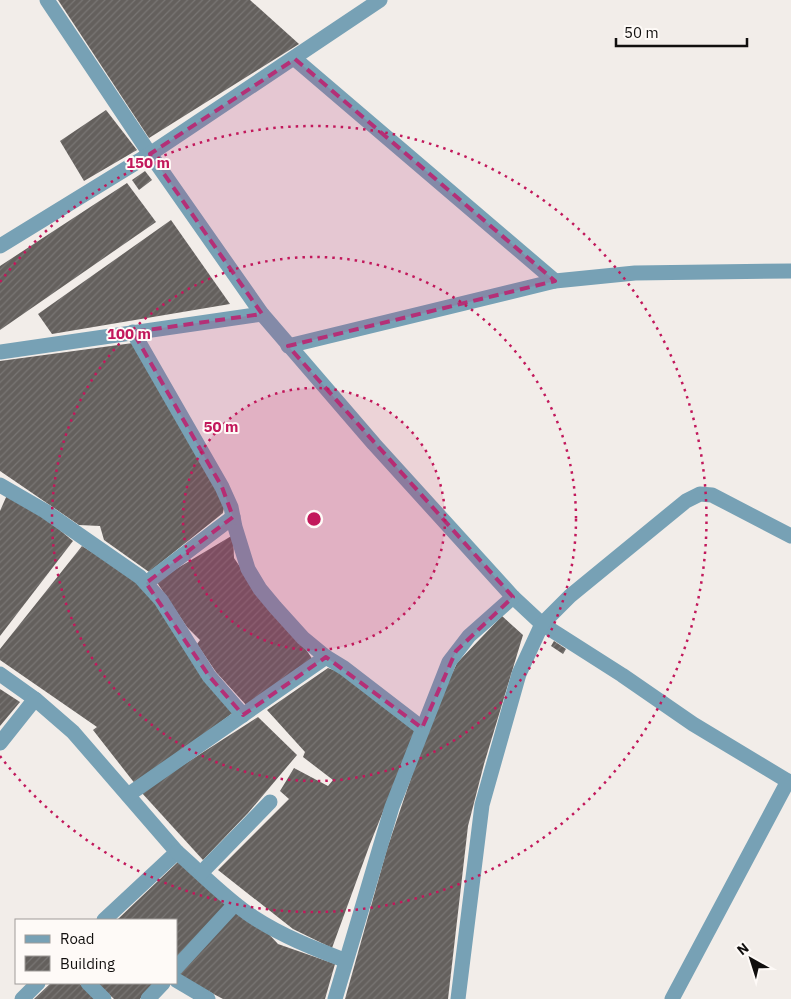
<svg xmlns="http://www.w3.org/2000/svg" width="791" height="999" viewBox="0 0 791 999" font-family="'IBM Plex Sans',sans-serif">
	<defs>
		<pattern id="building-hatch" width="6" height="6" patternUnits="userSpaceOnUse" patternTransform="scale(1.25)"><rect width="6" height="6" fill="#64605d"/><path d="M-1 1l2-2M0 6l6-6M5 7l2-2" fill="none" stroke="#797674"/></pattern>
	</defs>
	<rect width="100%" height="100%" fill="#f2ede9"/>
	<!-- building -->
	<g fill="url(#building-hatch)">
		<path d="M58,0h192l49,44 -150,94z"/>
		<path d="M106,110l31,40 -53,31 -24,-40z"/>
		<path d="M145,171l7,9 -13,10 -7,-10z"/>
		<path d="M127,183l29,39 -156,108v-64z"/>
		<path d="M171,220l59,84 -178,30 -14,-20z"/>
		<path d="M133,343l92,159 -2,11 -74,59 -45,-32 -4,-14 -21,-1 -79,-54v-110z"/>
		<path d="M7,495l43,27 23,19 -73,95v-125z"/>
		<path d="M233,535l1,23 19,28 46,53 14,21 -66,46 -31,-34 -19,-28 3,-4 -13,-13 -31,-46z"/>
		<path d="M82,546l57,35 95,131 -98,73 -43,-55 4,-3 -97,-67v-11z"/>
		<path d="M502,616l21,19 -39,129 -16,62 -20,173h-103l42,-150 45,-133 25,-53z"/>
		<path d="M554,641l12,8 -3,5 -12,-8z"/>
		<path d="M328,668l19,7 69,55 -46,114 -38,104 -39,-19 -75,-59 71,-71 -9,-8 14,-23 34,18 5,-6 -30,-23 2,-5 -38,-42z"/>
		<path d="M0,689l20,13 -20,24z"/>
		<path d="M258,717l39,38 -49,58 -45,47 -62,-68z"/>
		<path d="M180,860l47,44 -51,55v-39h-59z"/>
		<path d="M234,912l30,17 14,15 57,20 -10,35h-102l-45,-24z"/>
		<path d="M51,983h28l17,16h-62z"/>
		<path d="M97,983h58l-15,16h-26z"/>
	</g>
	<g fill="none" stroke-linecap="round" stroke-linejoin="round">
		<!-- street -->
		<g stroke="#77a1b5" stroke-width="15">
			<path d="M47,0l103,154 112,160 112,130 139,153 29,27 80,51 71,49 98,59"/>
			<path d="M295,59l260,222"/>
			<path d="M0,246l150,-92 230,-154"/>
			<path d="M133,332l89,155 9,20 4,20 13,42 12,20 15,18 28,31 23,19 18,11 78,60"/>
			<path d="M288,346l267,-65 80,-8 156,-2"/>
			<path d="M0,352l262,-38"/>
			<path d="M0,485l45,26 95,66 21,23 48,76 34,39"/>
			<path d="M146,583l87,-66"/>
			<path d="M0,674l35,25"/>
			<path d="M0,743l35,-44 38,33 104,120 -73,68"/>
			<path d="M128,795l198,-138"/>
			<path d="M177,852c25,22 49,47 76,65 29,19 60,31 91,43"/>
			<path d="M201,873l69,-71"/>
			<path d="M176,968l59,-64"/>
			<path d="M176,980l32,19"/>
			<path d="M88,983l16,16"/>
			<path d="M22,999l16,-16"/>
			<path d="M148,999l15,-16"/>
			<path d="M335,999l57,-192 57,-145 20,-26 44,-39"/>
			<path d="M458,999l24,-194 37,-131 23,-50 28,-28 116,-95 14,-7 12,1 79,41"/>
			<path d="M672,999l116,-218"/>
		</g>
	</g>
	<!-- marked area -->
	<path fill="#b43077" fill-opacity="0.2" stroke="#b43077" stroke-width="4" stroke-dasharray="10 6" stroke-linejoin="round" d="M295,59l260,222 -267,65 225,251 -57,54 -34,77 -96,-71 -83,58 -34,-39 -63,-93 87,-66 -11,-30 -89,-155 129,-18 -112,-160z"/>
	<!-- distance rings -->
	<circle cx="314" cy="519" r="131" fill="#c2185b" fill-opacity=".12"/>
	<g fill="none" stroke="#c2185b" stroke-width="2.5" stroke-dasharray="2.5 5">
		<circle cx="314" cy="519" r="131"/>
		<circle cx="314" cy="519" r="262"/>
		<path d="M0 282A393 393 0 1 1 0 756"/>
	</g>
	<circle cx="314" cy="519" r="8" fill="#c2185b" stroke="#fefaf7" stroke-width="2.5"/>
	<g font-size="15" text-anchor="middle" font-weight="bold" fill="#c2185b" stroke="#fefaf7" stroke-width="4" stroke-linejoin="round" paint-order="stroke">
		<text x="148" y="168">150 m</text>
		<text x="129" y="339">100 m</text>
		<text x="221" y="432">50 m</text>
	</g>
	<!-- legend -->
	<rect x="15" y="919" width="162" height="65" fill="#fefaf7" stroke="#9f9c9a"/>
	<rect x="25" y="935" width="25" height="8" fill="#77a1b5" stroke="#9f9c9a"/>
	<text x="60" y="944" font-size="15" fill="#110f0e">Road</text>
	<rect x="25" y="956" width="25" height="15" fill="url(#building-hatch)" stroke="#9f9c9a"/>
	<text x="60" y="969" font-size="15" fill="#110f0e">Building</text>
	<!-- north arrow -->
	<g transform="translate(751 959) rotate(321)" stroke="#fefaf7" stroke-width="4" paint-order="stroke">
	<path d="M0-4L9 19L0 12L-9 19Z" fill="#110f0e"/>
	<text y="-8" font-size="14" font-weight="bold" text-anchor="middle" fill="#110f0e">N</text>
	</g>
	<!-- scale -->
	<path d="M616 38v8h131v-8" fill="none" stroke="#110f0e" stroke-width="2.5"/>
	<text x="624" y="38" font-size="15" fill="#110f0e" stroke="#fefaf7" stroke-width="4" paint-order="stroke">50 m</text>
</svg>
